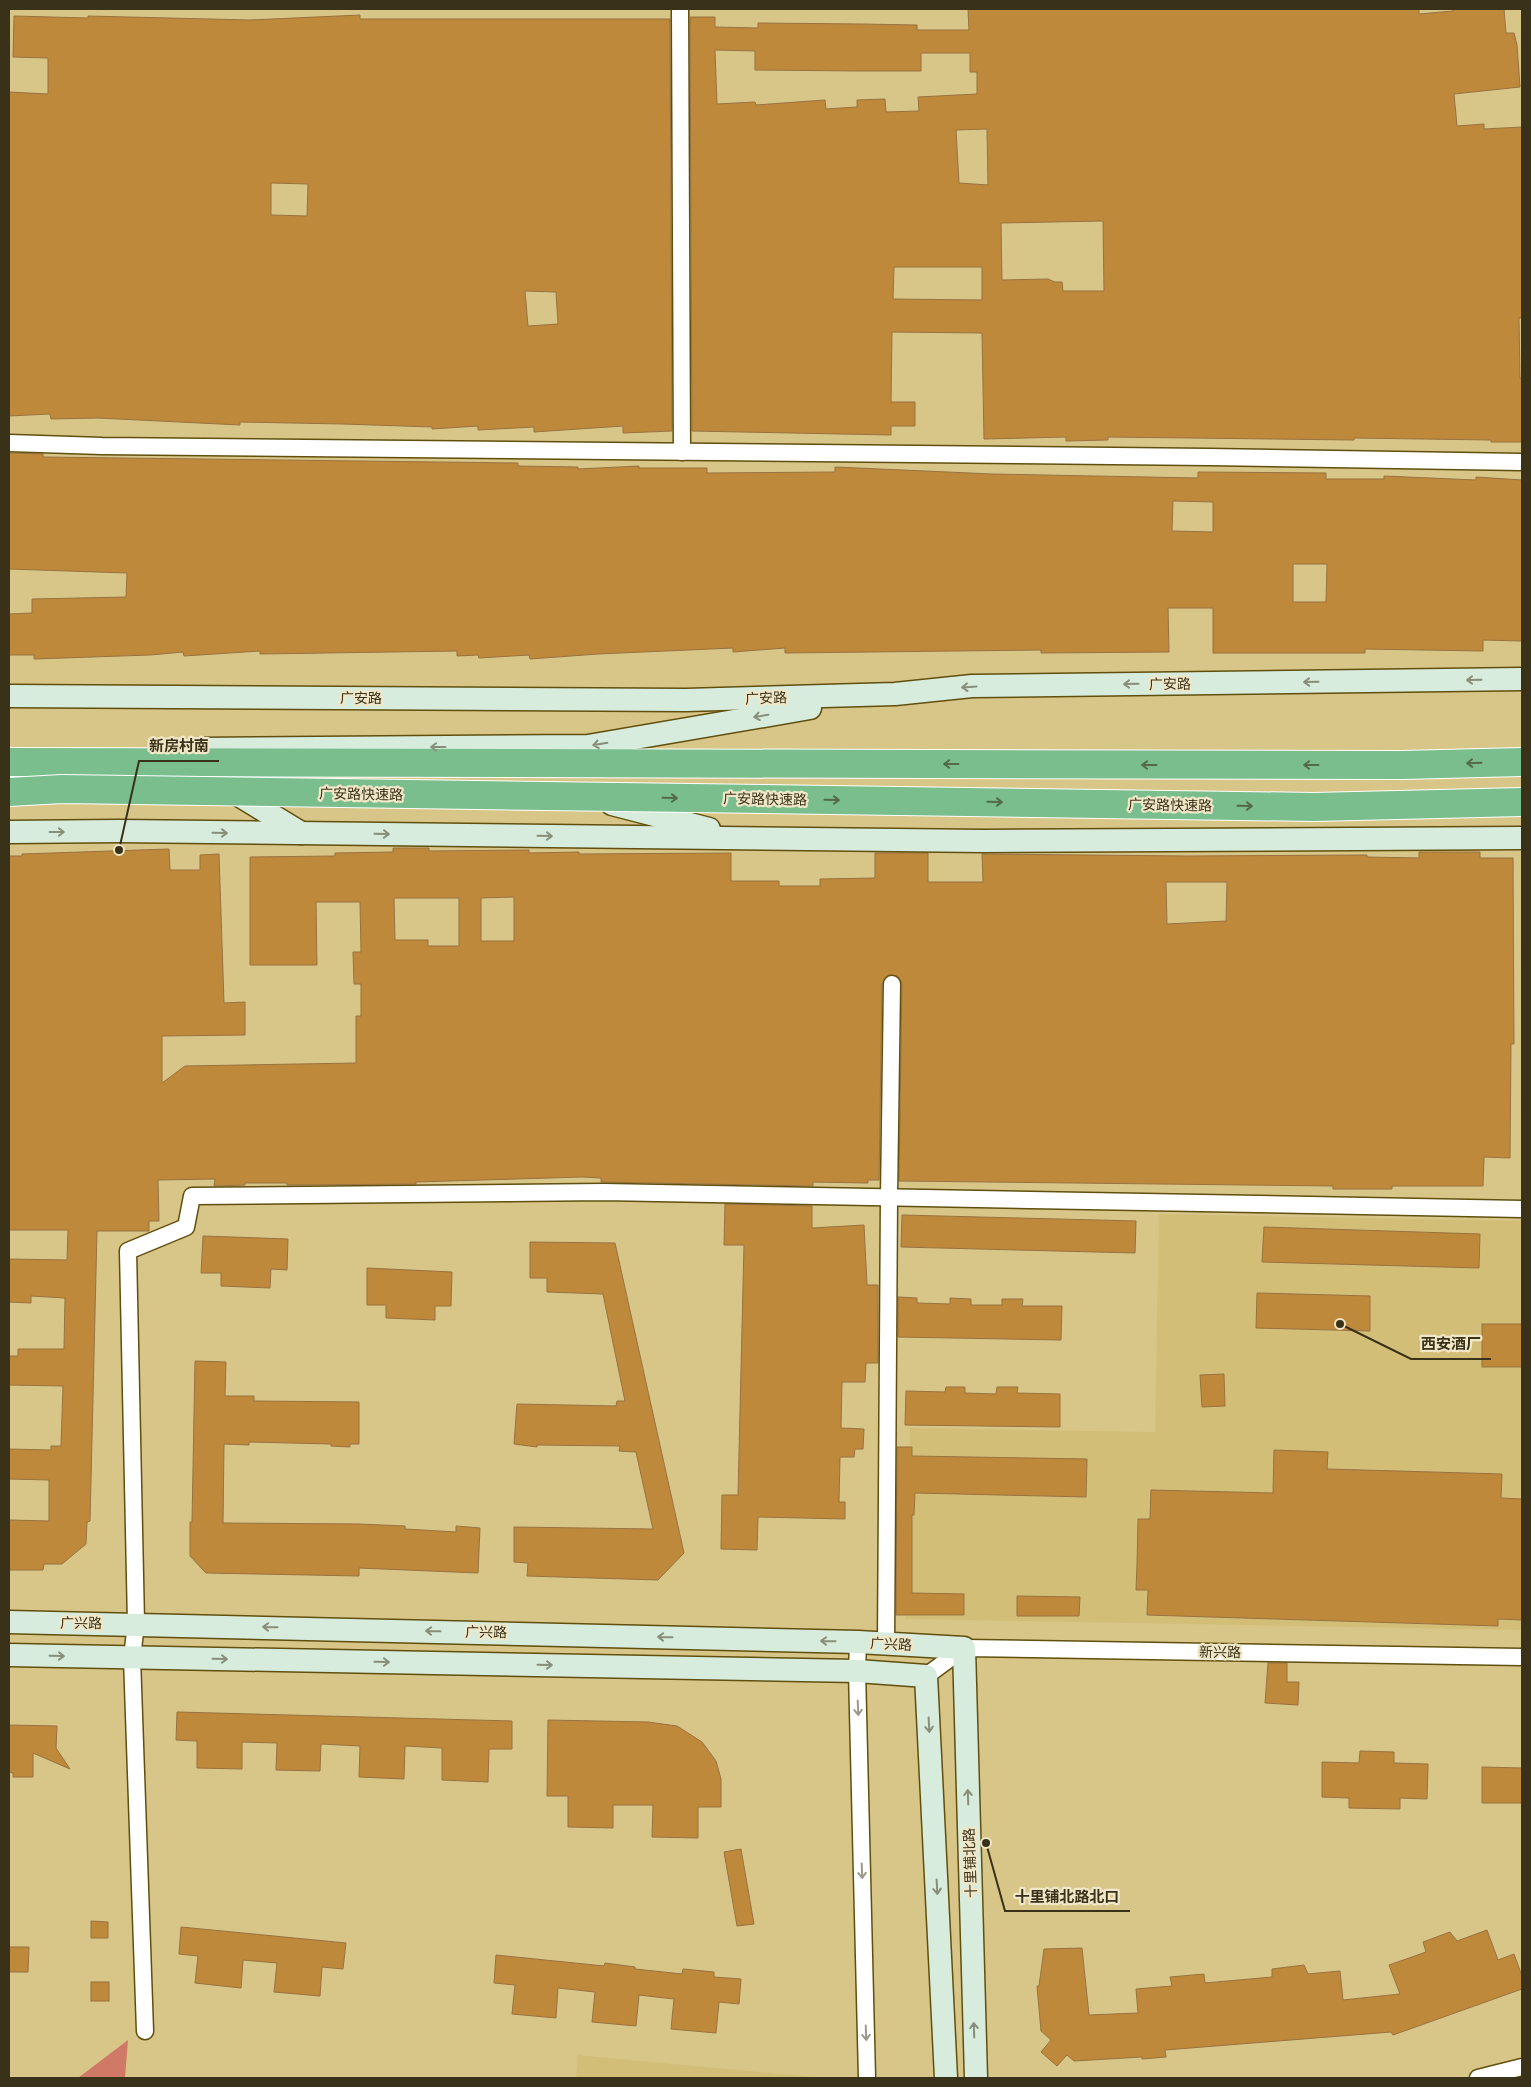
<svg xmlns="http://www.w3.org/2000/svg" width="1531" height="2087" viewBox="0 0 1531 2087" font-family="Inter,'Noto Sans SC',sans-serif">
	<rect width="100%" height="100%" fill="#d8c588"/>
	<!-- built -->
	<g fill="#d3be78">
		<path d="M1159,1214l363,7v409l-616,-11 4,-191 245,4z"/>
		<path d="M578,2055l246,23h-248z"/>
	</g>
	<!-- green -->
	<path fill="#cf7966" d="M128,2040l-3,38h-47z"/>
	<!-- building -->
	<g fill="#bf893b" stroke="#987240" fill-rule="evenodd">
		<path d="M968,9h451v5l34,-3v-2h51l2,24h8l3,12 3,42 -66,7 3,32 27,-2v5l38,-2v191h-3l1,60h2v64h-31v-2l-137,-2v2l-246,-3v3l-42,1v-4l-82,2 -2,-106 -90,-1 -1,70h24v24h-24v9l-199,-4 -2,-414h25v10l43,1v-5l103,1 56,1v5h52zM715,50l40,1v19l104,1h62v-18h49v19h7v22l-59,3 1,14 -33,1 -1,-13 -28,1v7l-31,2 -1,-9 -69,5 -1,-3 -38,2zM987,129l1,56 -29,-2 -3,-53zM1103,221l1,70h-41l-1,-9h-7l-7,-3 -46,1 -1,-57zM894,267h88v33l-89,-1z"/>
		<path d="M360,15v4h310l2,412 -49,2v-7l-89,6v-5l-56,3v-4l-46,3v-2l-89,-3 -103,-2v3l-142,-7 -47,1 -1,-5 -41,2v-324l39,2v-36l-35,-1 1,-41 74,2v-2l162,4zM271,183l37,1 -1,32 -36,-1zM525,291l31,1 2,32 -30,2z"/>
		<path d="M9,453l34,1v3l475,6v3l60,1v2l61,-3v2h68v5l128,-1v-5l157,7 206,4v-6l128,1v6h58v-3l92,4v-3l46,3v161l-39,-1v11l-118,-2v4h-152v-45h-45l1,44 -128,1v-3l-256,3v-5l-52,4v-4l-135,6 -68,5 -1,-4 -50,3 -1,-3 -21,1v-5l-197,3v-3l-76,5 -1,-4 -33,3 -116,4v-4h-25v-41l23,-1v-14l94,-2 1,-24 -118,-4zM1173,501l40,1v30l-41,-1zM1293,564h34l-1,38h-33z"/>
		<path d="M393,848h36v3l100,-1v3l50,-1v2l152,-1v28h48v5h41v-7l55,-1v-25h53v29h55l-1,-28 205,2 180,-1v2l52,1v-6h61v6h33l1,186h-3l-1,114 -26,-1 -1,29h-91v3h-59v-3l-434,-5 3,-197 -4,-8 -10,-1 -6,9 -3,196h-11v3l-55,-1v4l-212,-4v-4l-19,-1 -166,5v2l-129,1v-2h-42v2l-31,1 1,-7 -57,1 1,41h-10v10h-52l-7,290 -3,1 -1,22 -24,20h-18l-1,6h-34v-50l40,1v-41l-40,-1v-30l42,1v-4h10l2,-60 -54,-1v-29h9v-7h46l1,-51 -34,-2v7l-22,-1v-43l58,1 1,-30h-59v-374h13v-2l147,-5 1,21h30v-15l19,-1 5,149 21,-1v33l-83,1v47l23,-17 171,-3v-47h5v-32h-7l-1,-32h8l-1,-50h-44l1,63h-67v-108l85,-1v-3l58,-1zM1166,882h61l-1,39 -59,3zM514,897v44h-33v-43zM394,898h65v48h-31v-6h-33z"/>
		<path d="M725,1204l87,2v22l52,-3 3,60h11v78h-12l-1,19h-23l-1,46 23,1 -1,20h-8l-1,8h-14l-1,45h6v17l-87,-2 -1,33 -36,-1 1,-54h16l6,-250h-20z"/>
		<path d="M902,1215l234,6 -1,32 -234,-6z"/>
		<path d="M1264,1227l216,7 -1,34 -217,-6z"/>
		<path d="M203,1236l85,3 -1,31 -16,-1 -1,19 -49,-2v-13h-20z"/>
		<path d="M530,1242l85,1 69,310 -26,27 -131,-4 1,-13 -14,-1v-35l139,2 -17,-77 -17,-1 1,-5 -83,-1v2l-23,-3 3,-40 99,2 1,-5h8l-22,-107 -56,-2v-14h-17z"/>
		<path d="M367,1268l85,4 -1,34h-16v14l-49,-2v-13h-19z"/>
		<path d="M1257,1293l113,3v35l-114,-3z"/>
		<path d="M898,1297l19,1v5l33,1v-6l21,1v6h31v-6h21l-1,7h40l-1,34 -163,-3z"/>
		<rect x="1482" y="1324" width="40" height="43"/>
		<path d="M195,1361l31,1 -1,34h29v5l105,1v42h-9v3l-19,-1v-2l-82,-2v3l-25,-1 -1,79 136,1 46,2v3l51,3v-6l24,2 -2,45 -119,-5v8l-153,-3 -16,-17v-34h2z"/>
		<path d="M1224,1374l1,32 -23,1 -2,-32z"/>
		<path d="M946,1387h19v6l31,1 1,-7h21l-1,6 43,1v33l-155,-2 1,-34 39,1z"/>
		<path d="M897,1447h15v9l175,3 -1,38 -171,-4 -1,22h-2v78l52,1v21h-68z"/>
		<path d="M1274,1450l54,2 -1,17 175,5 -1,24 21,1v121l-24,-1v7l-351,-11 1,-25h-12l1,-26 1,-45h12l1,-29 122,3z"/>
		<path d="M1017,1596l63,1 -1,19h-62z"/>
		<path d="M1268,1663h19v19h12l-1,23 -33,-2z"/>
		<path d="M177,1712l335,9v28h-23l-1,33 -46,-2v-32l-37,-2 -1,33 -45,-2 1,-31 -39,-2 -1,27 -44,-1 1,-27 -35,-1v27l-45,-1v-27l-21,-1z"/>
		<path d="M548,1720l100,2 29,4 25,16 14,19 5,18v28h-23v31l-46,-1 1,-32h-40v23l-45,-1v-31h-21z"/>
		<path d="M9,1725l48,1 -1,22 14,21 -37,-16v24h-20v-4l-4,-1z"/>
		<path d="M1360,1751l34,1v11l34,1 -1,35 -27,-1v11l-51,-1v-10l-27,-1v-35l37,1z"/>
		<path d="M1482,1767l40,1v35h-40z"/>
		<path d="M741,1849l13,75 -17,2 -13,-74z"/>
		<path d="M91,1921l17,1v16h-17z"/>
		<path d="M181,1927l165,16 -3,26 -21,-2 -2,29 -46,-4 3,-29 -34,-3 -2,28 -46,-5 3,-27 -19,-2z"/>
		<path d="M1487,1930l11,30 16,-6 8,22v13l-129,46 -2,-3 -226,18 1,7 -24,2v-2l-68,4 -7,-6 -10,11 -16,-14 10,-12 -10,-9 -4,-45h2l5,-37 38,-1 7,67 49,-2 -2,-24 36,-3 -2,-9 34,-3 1,9 67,-6v-8l32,-4 4,9 32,-3 3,29 57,-6 -11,-29 37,-13 -3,-10 27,-10 7,9z"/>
		<path d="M9,1947h20l-1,25h-19z"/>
		<path d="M496,1955l108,11 1,-3 30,4v2l47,5 1,-5 31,3v5l27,2 -2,25 -20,-2 -3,31 -45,-4 3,-30 -18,-2 -17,-2 -3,31 -44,-4 3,-30 -37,-4 -2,30 -44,-4 3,-29 -21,-2z"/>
		<rect x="91" y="1982" width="18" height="19"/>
	</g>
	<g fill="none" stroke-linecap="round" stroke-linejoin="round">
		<defs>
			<g id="street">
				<path d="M680,9l2,443"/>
				<path d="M9,443l93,3 1107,11 313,5"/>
				<path d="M858,1642l-1,29 10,407"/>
				<path d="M886,1644l3,-447 3,-213"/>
				<path d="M926,1676l38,-28 558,9"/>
				<path d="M145,2031l-13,-373 4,-35 -8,-372 58,-24 6,-31 412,-4 918,17"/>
				<path d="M1478,2078l44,-11"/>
			</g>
			<g id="secondary">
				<path d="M9,696l677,4 209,-6 77,-8 550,-7"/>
				<path d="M200,749l388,-3 222,-38"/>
				<path d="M229,789l72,44"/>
				<path d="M612,804l97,25"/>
				<path d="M9,832l110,-1 865,10 538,-3"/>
				<path d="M9,1622l849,20 106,6 12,430"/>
				<path d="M9,1655l848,16 69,5 20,402"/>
			</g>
			<path id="highway" d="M9,762l1393,3 120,-3"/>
		</defs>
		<!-- street casing -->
		<use href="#street" stroke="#614f0e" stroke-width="19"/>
		<!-- secondary casing -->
		<use href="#secondary" stroke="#614f0e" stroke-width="25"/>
		<!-- highway casing -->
		<use href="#highway" stroke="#fff" stroke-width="30"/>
		<!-- street -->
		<use href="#street" stroke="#fff" stroke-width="16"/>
		<!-- secondary -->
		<use href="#secondary" stroke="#d7ecdd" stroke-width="22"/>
		<!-- highway -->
		<use href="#highway" stroke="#7abe8e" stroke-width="28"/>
		<defs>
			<path id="highway-bridge" d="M9,792l53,-3 1252,18 208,-5"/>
		</defs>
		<!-- highway-bridge casing -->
		<use href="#highway-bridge" stroke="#fff" stroke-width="30" stroke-linecap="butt"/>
		<!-- highway-bridge -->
		<use href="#highway-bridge" stroke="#7abe8e" stroke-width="28"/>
	</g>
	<!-- one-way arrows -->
	<defs><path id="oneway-shaft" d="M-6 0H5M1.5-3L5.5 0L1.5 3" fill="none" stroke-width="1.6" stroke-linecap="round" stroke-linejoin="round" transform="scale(1.25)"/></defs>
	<g stroke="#888e7a">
		<use href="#oneway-shaft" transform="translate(1474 680) rotate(179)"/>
		<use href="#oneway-shaft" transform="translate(1311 682) rotate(179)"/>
		<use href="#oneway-shaft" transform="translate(1131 684) rotate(179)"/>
		<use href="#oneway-shaft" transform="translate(969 687) rotate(176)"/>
		<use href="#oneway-shaft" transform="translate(761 716) rotate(170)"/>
		<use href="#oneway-shaft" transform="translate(600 744) rotate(170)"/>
		<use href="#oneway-shaft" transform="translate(438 747) rotate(180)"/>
		<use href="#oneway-shaft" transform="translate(57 832)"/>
		<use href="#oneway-shaft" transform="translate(220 833) rotate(1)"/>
		<use href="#oneway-shaft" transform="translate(382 834) rotate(1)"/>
		<use href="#oneway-shaft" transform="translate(545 836) rotate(1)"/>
		<use href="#oneway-shaft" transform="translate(270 1627) rotate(-179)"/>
		<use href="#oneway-shaft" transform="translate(433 1631) rotate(-179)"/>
		<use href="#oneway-shaft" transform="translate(665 1637) rotate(-179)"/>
		<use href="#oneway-shaft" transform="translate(828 1641) rotate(-179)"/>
		<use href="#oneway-shaft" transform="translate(57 1656) rotate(1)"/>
		<use href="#oneway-shaft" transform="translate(220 1659) rotate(1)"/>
		<use href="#oneway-shaft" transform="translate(382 1662) rotate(1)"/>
		<use href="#oneway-shaft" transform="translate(545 1665) rotate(1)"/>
		<use href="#oneway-shaft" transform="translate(929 1725) rotate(87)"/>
		<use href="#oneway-shaft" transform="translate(968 1797) rotate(-92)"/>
		<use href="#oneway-shaft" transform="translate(937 1887) rotate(87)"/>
		<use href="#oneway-shaft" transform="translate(974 2030) rotate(-92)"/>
	</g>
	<g stroke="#536947">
		<use href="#oneway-shaft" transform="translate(1474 763) rotate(178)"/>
		<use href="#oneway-shaft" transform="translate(951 764) rotate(-180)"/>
		<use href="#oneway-shaft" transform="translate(1149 765) rotate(-180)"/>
		<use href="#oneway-shaft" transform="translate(1311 765) rotate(-180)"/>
		<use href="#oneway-shaft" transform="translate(670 798) rotate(1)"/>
		<use href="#oneway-shaft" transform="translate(832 800) rotate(1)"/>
		<use href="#oneway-shaft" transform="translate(995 802) rotate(1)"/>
		<use href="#oneway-shaft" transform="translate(1245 806) rotate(1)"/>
	</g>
	<g stroke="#9c988c">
		<use href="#oneway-shaft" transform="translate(858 1708) rotate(88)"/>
		<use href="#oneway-shaft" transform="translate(862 1871) rotate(88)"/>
		<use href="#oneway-shaft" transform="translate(866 2033) rotate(88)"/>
	</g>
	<g text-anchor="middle" stroke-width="4.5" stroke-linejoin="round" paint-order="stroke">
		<!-- street labels -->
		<g font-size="14" fill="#393118" stroke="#f0e6c8">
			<text transform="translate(1170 684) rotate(-1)" y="5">广安路</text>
			<text x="361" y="703">广安路</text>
			<text transform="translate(766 698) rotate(-2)" y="5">广安路</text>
			<text transform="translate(361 794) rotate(1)" y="5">广安路快速路</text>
			<text transform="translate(765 799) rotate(1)" y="5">广安路快速路</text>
			<text transform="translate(1170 805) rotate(1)" y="5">广安路快速路</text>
			<text transform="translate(81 1623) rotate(1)" y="5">广兴路</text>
			<text transform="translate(486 1632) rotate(1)" y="5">广兴路</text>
			<text transform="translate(891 1644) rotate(3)" y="5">广兴路</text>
			<text transform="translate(1220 1652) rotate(1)" y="5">新兴路</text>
			<text transform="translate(970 1863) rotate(-92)" y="5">十里铺北路</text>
		</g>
	</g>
	<!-- callouts -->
	<path fill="none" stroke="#393118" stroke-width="2" d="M119 850L139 761H219M1340 1324L1411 1359H1491M986 1843L1005 1911H1130"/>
	<g fill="#393118" stroke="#f0e6c8" stroke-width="2">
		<circle cx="119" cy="850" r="5"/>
		<circle cx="1340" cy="1324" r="5"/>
		<circle cx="986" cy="1843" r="5"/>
	</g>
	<g font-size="15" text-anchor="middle" font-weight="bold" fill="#393118" stroke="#f0e6c8" stroke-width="4.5" stroke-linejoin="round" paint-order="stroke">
		<text x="179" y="751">新房村南</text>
		<text x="1451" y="1349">西安酒厂</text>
		<text x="1067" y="1902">十里铺北路北口</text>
	</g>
	<!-- border -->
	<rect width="1531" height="2087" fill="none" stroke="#393118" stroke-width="20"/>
</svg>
